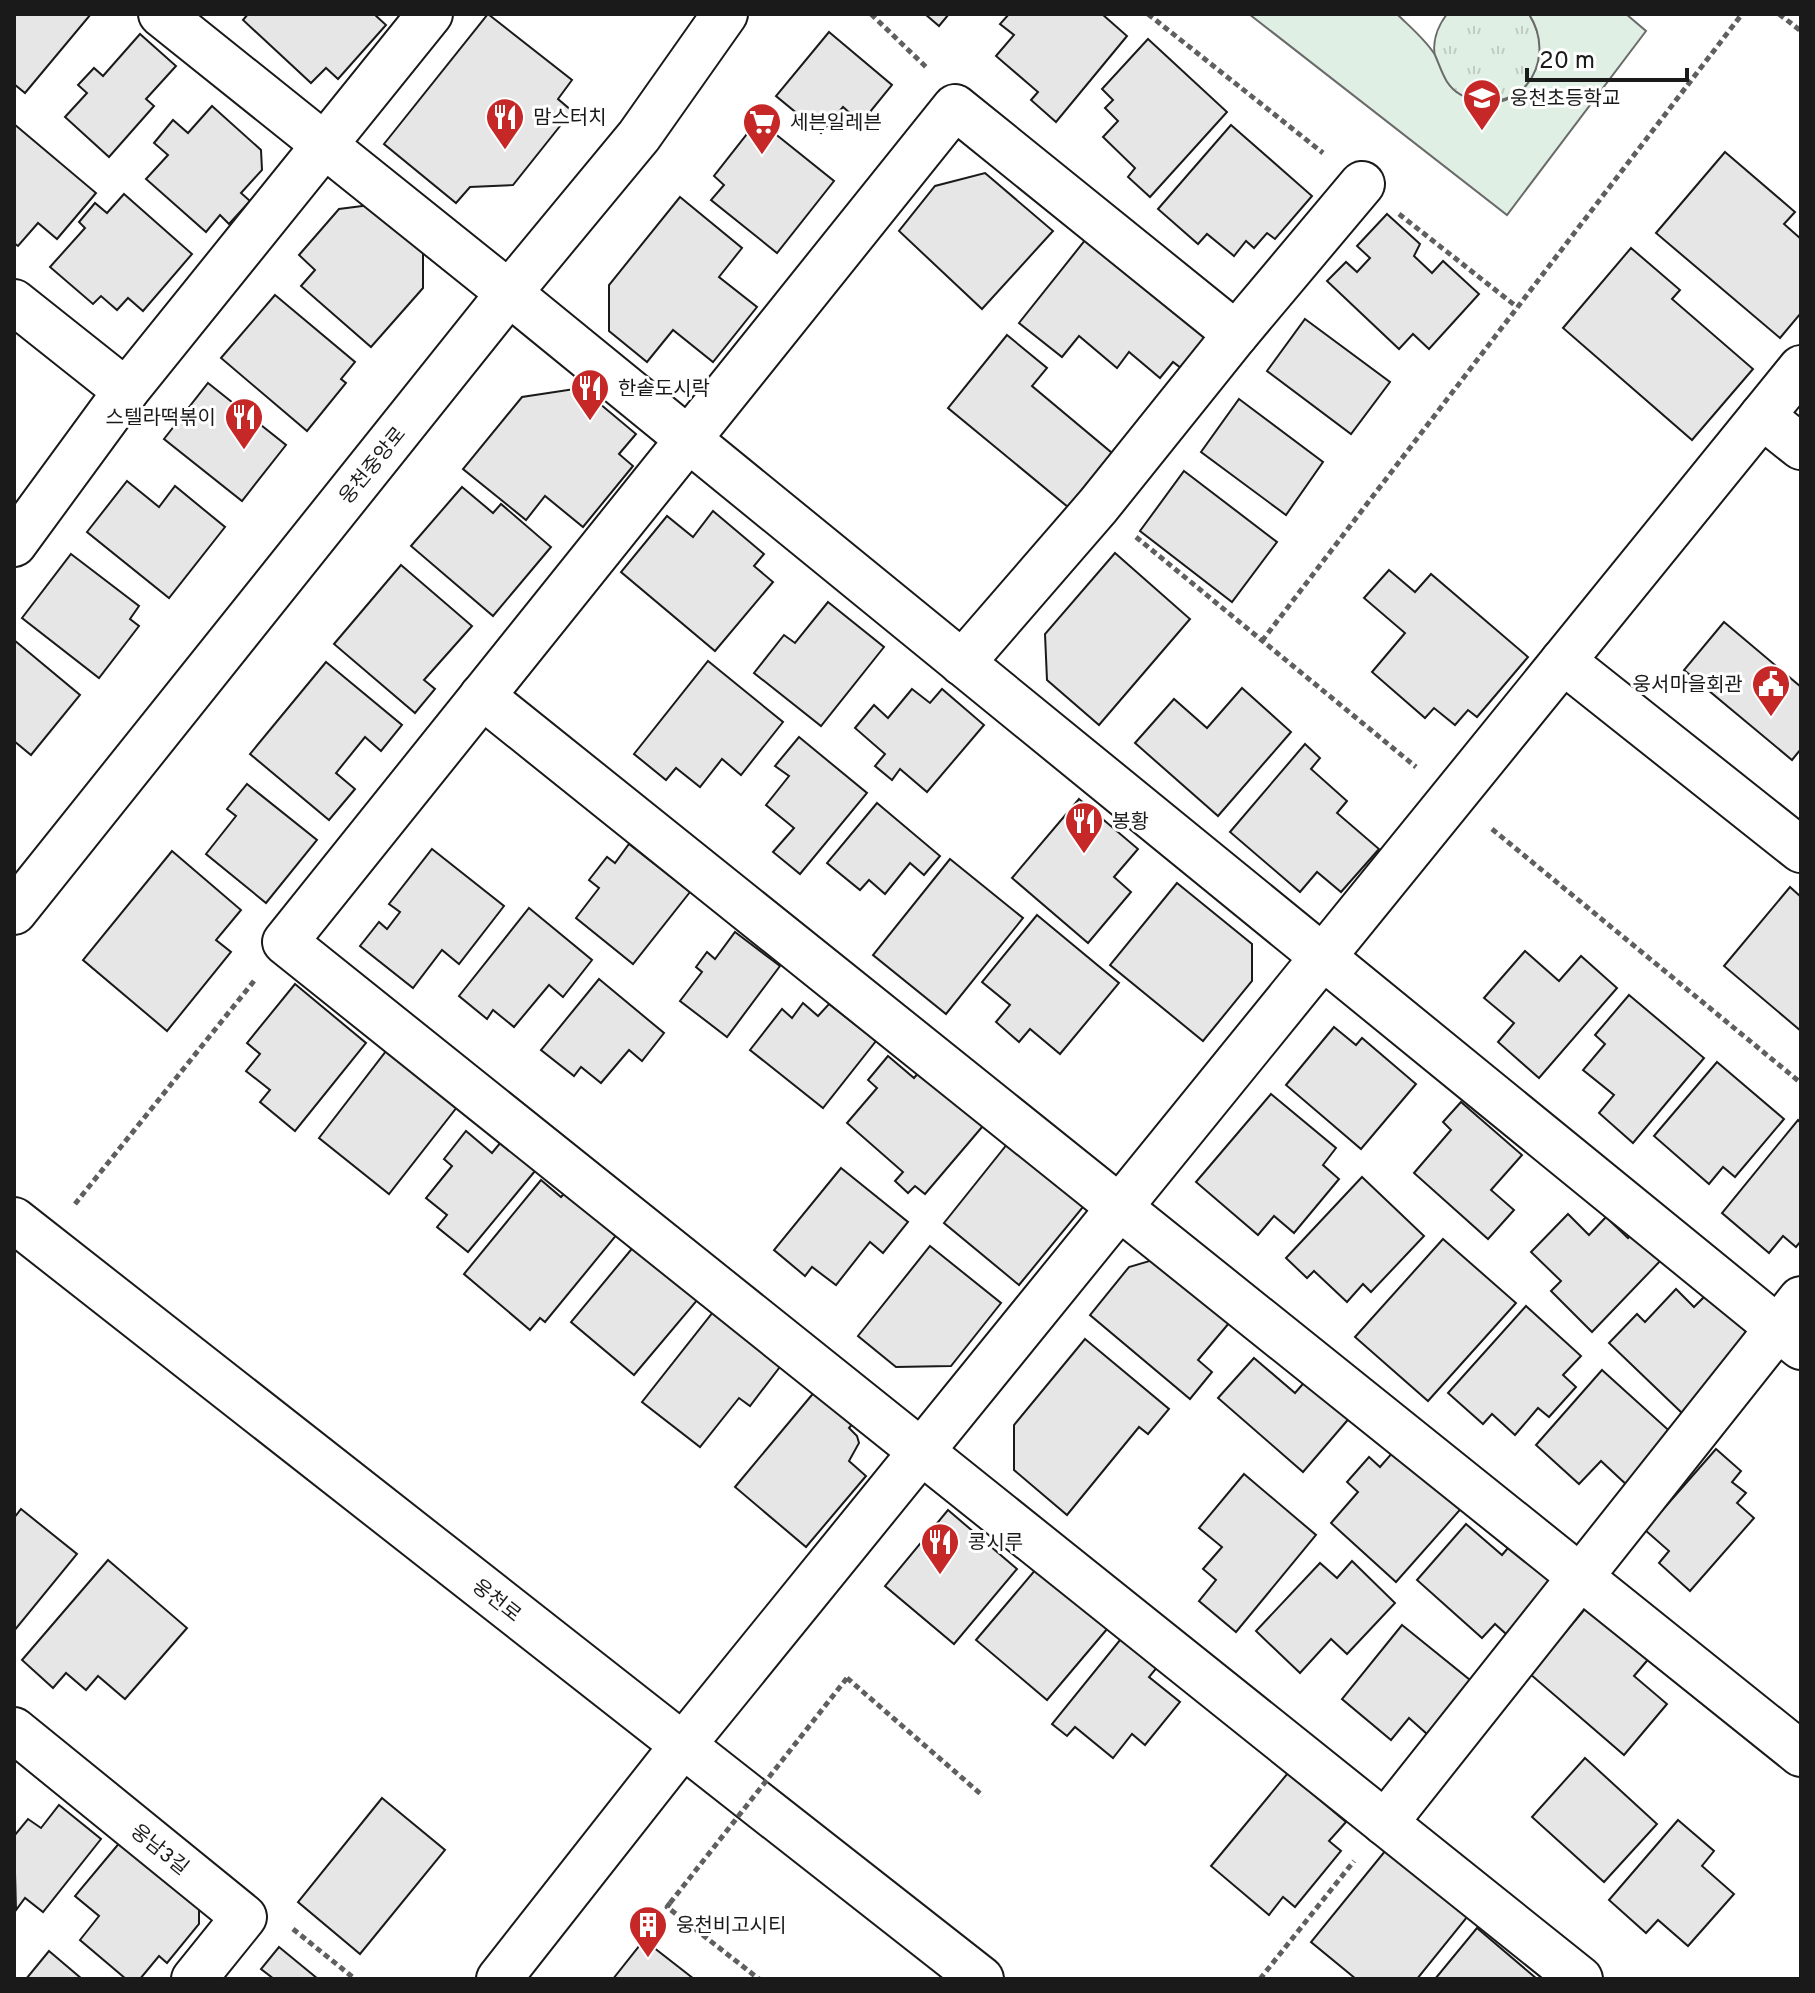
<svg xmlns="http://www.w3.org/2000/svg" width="1815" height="1993" viewBox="0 0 1815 1993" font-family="Overpass,'Noto Sans KR',sans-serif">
	<defs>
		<pattern id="park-tufts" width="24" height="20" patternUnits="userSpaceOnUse" patternTransform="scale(2)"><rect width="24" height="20" fill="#e0efe3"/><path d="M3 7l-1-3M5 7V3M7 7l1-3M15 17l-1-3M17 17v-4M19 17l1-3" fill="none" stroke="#c0ccc2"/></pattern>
	</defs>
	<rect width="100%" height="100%" fill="#fff"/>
	<!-- park -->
	<path fill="url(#park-tufts)" stroke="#6a6a6a" stroke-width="2" d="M1447,14h82c48,81 -70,125 -93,47 -5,-17 1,-34 11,-47z"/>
	<!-- garden -->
	<path fill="#e0efe3" stroke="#6a6a6a" stroke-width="2" d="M1249,14h148c12,12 30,27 38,41 7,16 10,31 26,40 53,30 100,-31 68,-81h97l20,17 -139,184z"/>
	<!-- building -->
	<g fill="#e6e6e6" stroke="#1a1a1a" stroke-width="2">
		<path d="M14,14h77l-66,79 -11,-9z"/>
		<path d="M248,14h126l12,11 -48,54 -12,-11 -15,15 -68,-63z"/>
		<path d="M488,14l84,66 -14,19 14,12 -59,74 -43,2 -14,16 -72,-59z"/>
		<path d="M925,14h24l-10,12z"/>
		<path d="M1009,14h93l25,22 -71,86 -25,-22 7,-8 -42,-36 18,-21 -14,-11z"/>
		<path d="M829,32l63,53 -31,38 -18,-16 -22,26 -45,-37z"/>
		<path d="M140,34l36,32 -30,33 8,7 -45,51 -44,-40 22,-24 -9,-8 16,-17 9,8z"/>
		<path d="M1148,39l79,73 -77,85 -22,-20 7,-9 -32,-31 15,-16 -13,-13 8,-8 -11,-11z"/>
		<path d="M212,106l49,44 1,20 -21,23 9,8 -21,23 -9,-9 -14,17 -60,-53 22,-24 -14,-12 19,-23 15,13z"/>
		<path d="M758,120l76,61 -57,72 -66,-53 13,-15 -10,-9z"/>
		<path d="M14,124l82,69 -39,46 -19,-16 -20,23 -4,-3z"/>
		<path d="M1231,125l81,71 -37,43 -8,-6 -13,15 -8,-7 -12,15 -27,-22 -9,10 -40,-35z"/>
		<path d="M1725,152l70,60 -11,12 17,15v74l-21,25 -124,-105z"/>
		<path d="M985,173l68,58 -71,78 -83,-78 36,-45z"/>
		<path d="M124,194l68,60 -49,57 -15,-13 -11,12 -16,-14 -8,8 -43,-37 35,-39 -6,-6 16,-19 12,10z"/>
		<path d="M680,197l62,51 -23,29 38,30 -44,55 -40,-32 -26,32 -38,-31v-46z"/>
		<path d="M370,205l53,42v41l-52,59 -70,-61 14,-16 -16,-15 40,-46z"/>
		<path d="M1387,214l33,30 -6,12 18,17 11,-12 36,33 -50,55 -16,-15 -14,15 -72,-68 19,-19 11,10 13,-14 -13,-12z"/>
		<path d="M1086,239l120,98 -25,31 -8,-6 -13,16 -31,-26 -12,16 -38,-32 -17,21 -43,-34z"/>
		<path d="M1631,248l49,42 -8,9 81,70 -61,71 -129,-112z"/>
		<path d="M275,295l80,67 -14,17 5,4 -39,48 -86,-73z"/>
		<path d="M1305,319l85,63 -39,52 -84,-63z"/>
		<path d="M1007,335l40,33 -15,18 80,67 -44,54 -120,-99z"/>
		<path d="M208,383l78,62 -44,56 -78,-62z"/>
		<path d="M581,388l55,46 -17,20 14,12 -50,61 -38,-31 -19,24 -63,-51 59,-72z"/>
		<path d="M1239,399l84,63 -37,53 -85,-63z"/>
		<path d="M1184,471l93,71 -45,60 -92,-71z"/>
		<path d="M127,481l32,26 16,-21 50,41 -56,71 -82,-66z"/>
		<path d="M462,487l31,26 8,-9 50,43 -58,69 -82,-70z"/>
		<path d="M713,511l51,43 -10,12 19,16 -58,69 -94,-79 46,-56 26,21z"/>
		<path d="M1115,553l75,66 -91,106 -52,-45 -2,-46z"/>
		<path d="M71,554l68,52 -9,13 9,7 -40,52 -77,-60z"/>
		<path d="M401,565l71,61 -48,54 11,9 -20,24 -81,-69z"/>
		<path d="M1389,570l26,22 16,-18 97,83 -51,60 -9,-7 -13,15 -21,-17 -9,10 -53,-46 33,-39 -41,-35z"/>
		<path d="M828,602l56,45 -63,79 -67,-53 30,-38 11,8z"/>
		<path d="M1724,622l77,65v62l-9,11 -108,-90z"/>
		<path d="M14,640l66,55 -49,60 -17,-14z"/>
		<path d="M708,661l75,61 -42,53 -19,-16 -22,28 -24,-19 -10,12 -32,-26z"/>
		<path d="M326,662l76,63 -21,26 -16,-14 -29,36 19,16 -26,31 -79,-66z"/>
		<path d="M1242,688l49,44 -73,84 -83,-73 39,-44 33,29z"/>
		<path d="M912,689l18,14 12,-14 42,36 -57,67 -27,-23 -8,11 -17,-14 10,-12 -30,-26 19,-23 14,13z"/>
		<path d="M799,737l68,56 -67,81 -27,-22 21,-24 -28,-23 23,-29 -14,-10z"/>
		<path d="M1305,744l15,14 -9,11 36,32 -10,12 42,36 -38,43 -24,-20 -17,20 -70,-60z"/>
		<path d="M247,784l70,56 -51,63 -60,-49 30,-38 -9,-7z"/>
		<path d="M1079,799l59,50 -24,28 17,15 -43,51 -76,-65z"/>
		<path d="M877,803l63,53 -16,19 -14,-12 -25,31 -16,-14 -9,10 -33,-27z"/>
		<path d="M629,844l61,48 -57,72 -57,-46 23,-30 -10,-8 18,-23 8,6z"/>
		<path d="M432,849l72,57 -45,58 -17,-14 -29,38 -53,-42 19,-24 8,7 13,-17 -11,-8z"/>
		<path d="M172,851l69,59 -25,30 15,12 -64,79 -84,-71z"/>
		<path d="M950,859l73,59 -77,96 -73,-59z"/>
		<path d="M1177,883l75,61v37l-49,60 -93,-76z"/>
		<path d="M1790,887l11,10v134l-77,-65z"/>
		<path d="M529,908l63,52 -29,37 -14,-12 -35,42 -21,-17 -6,9 -28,-23z"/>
		<path d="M1037,915l82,68 -59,71 -30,-25 -11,13 -23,-20 14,-17 -28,-23z"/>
		<path d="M735,932l45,34 -53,71 -47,-36 22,-29 -6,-5 11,-15 8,7z"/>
		<path d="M1525,951l34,30 22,-25 36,32 -78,90 -41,-36 16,-19 -30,-25z"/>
		<path d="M599,979l65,54 -22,28 -13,-11 -28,33 -20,-16 -7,9 -33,-26z"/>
		<path d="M295,984l71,59 -71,88 -35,-29 10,-12 -24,-19 14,-17 -13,-11z"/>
		<path d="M1629,995l75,63 -71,85 -34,-30 15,-18 -31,-25 22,-26 -10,-9z"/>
		<path d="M803,1003l15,13 11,-12 47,37 -53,67 -73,-58 32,-41 10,9z"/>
		<path d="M1334,1027l22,18 6,-7 54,46 -55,65 -75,-64z"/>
		<path d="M390,1046l71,56 -72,92 -70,-56z"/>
		<path d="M888,1056l26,22 11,-13 63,55 -63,74 -10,-8 -7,7 -13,-12 8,-9 -56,-49 30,-35 -9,-8z"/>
		<path d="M1717,1062l67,57 -49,58 -12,-10 -14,17 -55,-48z"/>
		<path d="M1271,1094l65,54 -13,17 16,14 -45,54 -20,-17 -16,19 -62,-53z"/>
		<path d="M1461,1102l61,53 -31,35 23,20 -26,29 -74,-66 37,-43 -8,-8z"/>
		<path d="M1798,1120l3,3v118l-5,6 -13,-11 -14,17 -47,-40z"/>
		<path d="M1020,1128l60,49 3,30 -64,78 -75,-62z"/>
		<path d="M466,1131l26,22 9,-11 34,29 -67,81 -31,-25 10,-12 -21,-17 26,-32 -8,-7z"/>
		<path d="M841,1168l67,54 -25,31 -13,-11 -34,43 -24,-18 -7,9 -31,-26z"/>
		<path d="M1362,1177l62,59 -53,56 -8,-8 -16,18 -33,-31 -7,7 -21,-20z"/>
		<path d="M541,1180l20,17 11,-12 51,42 -78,95 -5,-4 -10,12 -66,-56z"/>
		<path d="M1568,1214l21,21 17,-18 22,21 6,-6 29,26 -71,74 -41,-41 10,-10 -30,-29z"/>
		<path d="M1443,1239l73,64 -88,98 -73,-64z"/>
		<path d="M635,1245l64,53 -65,77 -63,-53z"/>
		<path d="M930,1246l71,57 -50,63 -55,1 -38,-31z"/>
		<path d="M1173,1254l67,56 -42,50 14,12 -22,27 -100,-84 39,-48z"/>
		<path d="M1676,1289l18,18 16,-16 45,44 -73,78 -73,-70 28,-29 8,8z"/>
		<path d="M721,1302l68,53 -39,51 -11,-8 -39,49 -58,-45z"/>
		<path d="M1526,1306l55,50 -18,19 13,12 -27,30 -11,-9 -23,27 -23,-21 -9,10 -35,-31z"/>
		<path d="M1085,1339l84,70 -21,25 -9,-7 -72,88 -53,-45v-45z"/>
		<path d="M1254,1358l41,35 20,-23 43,38 -55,64 -85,-74z"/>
		<path d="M1602,1370l73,66 -46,51 -28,-26 -22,23 -43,-39z"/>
		<path d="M816,1390l38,32 -5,6 8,8 2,7 -10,18 17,15 -60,71 -71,-60z"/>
		<path d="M1716,1449l25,22 -9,11 14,11 -9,10 17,15 -64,73 -31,-28 10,-12 -24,-21z"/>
		<path d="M1393,1452l73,51 -70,79 -65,-59 27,-31 -11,-10 22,-25 11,10z"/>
		<path d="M1244,1474l72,61 -80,97 -37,-31 17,-21 -13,-11 19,-22 -23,-19z"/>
		<path d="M21,1509l56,45 -63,77v-113z"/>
		<path d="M948,1510l69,59 -63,75 -69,-58z"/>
		<path d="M1466,1524l36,31 12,-14 53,45 -51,57 -21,-19 -13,14 -65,-58z"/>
		<path d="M108,1560l79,68 -62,71 -27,-23 -12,14 -20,-17 -13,15 -31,-28z"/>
		<path d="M1352,1561l43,42 -48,51 -16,-15 -31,34 -44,-42 64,-68 17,15z"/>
		<path d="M1042,1562l71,60 -66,78 -71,-60z"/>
		<path d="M1590,1603l61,53 -17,20 33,28 -43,51 -94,-81z"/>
		<path d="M1133,1624l35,30 -19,23 31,25 -35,43 -13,-11 -19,24 -38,-31 -8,9 -15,-12z"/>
		<path d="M1402,1625l68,55 -43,54 -18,-16 -18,22 -49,-41z"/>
		<path d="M1585,1758l72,66 -53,58 -72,-65z"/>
		<path d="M1288,1773l58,49 -17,19 12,10 -46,56 -12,-10 -14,18 -58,-49z"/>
		<path d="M382,1798l63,52 -85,104 -62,-52z"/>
		<path d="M59,1805l42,34 -58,73 -18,-14 -9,12 -2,-74 14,-17 13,9z"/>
		<path d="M1678,1820l36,31 -12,15 32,28 -46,52 -30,-26 -12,13 -37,-33z"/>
		<path d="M121,1841l78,66v17l-32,39 -8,-7 -19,23h-14l-46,-39 19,-24 -24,-20z"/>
		<path d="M1390,1845l82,66 -55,68h-61l-45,-37z"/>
		<path d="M1477,1928l60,51h-102z"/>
		<path d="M644,1940l50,39h-81z"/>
		<path d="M279,1947l39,32h-44l-13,-10z"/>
		<path d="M49,1951l33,28h-56z"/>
	</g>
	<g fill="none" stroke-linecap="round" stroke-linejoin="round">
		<defs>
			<g id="street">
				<path d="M161,14l348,279 1292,1054"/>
				<path d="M14,302l112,89"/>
				<path d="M1236,334l126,-150"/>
				<path d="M1762,416l39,31"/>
				<path d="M14,544l112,-153 304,-377"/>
				<path d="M1563,661l238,189"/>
				<path d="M962,663l136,-157 138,-172 -281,-227 -670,835 1295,1037"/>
				<path d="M482,696l1319,1058"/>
				<path d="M14,1730l230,187 -50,62"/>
				<path d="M1385,1823l416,-524"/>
				<path d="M499,1979l184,-234 1118,-1377"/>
			</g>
			<g id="secondary">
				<path d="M14,912l495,-619 130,-157 86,-122"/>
				<path d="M14,1220l967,759"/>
			</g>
		</defs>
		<!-- street casing -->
		<use href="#street" stroke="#1a1a1a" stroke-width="48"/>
		<!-- secondary casing -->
		<use href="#secondary" stroke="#1a1a1a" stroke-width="48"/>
		<!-- path -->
		<g stroke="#5f5f5f" stroke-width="5" stroke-dasharray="6 4" stroke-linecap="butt">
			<path d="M871,14l55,53"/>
			<path d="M1148,14l175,139"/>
			<path d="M1779,14l22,17"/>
			<path d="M1399,214l118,93"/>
			<path d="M1136,537l280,230"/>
			<path d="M1262,641l480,-627"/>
			<path d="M1492,829l309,254"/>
			<path d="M75,1204l179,-223"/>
			<path d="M847,1678l136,118"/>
			<path d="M670,1903l-3,4 92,72"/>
			<path d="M293,1929l62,50"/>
			<path d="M1260,1979l94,-118"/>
		</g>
		<!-- street -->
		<use href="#street" stroke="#fff" stroke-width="44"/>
		<!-- secondary -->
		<use href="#secondary" stroke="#fff" stroke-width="44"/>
		<!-- path-bridge -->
		<path stroke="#5f5f5f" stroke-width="5" stroke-dasharray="6 4" stroke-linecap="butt" d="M670,1903l177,-225"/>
	</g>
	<!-- icons -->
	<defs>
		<symbol id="school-pin" viewBox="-11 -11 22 30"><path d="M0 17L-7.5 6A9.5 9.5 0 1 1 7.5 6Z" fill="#c62828" stroke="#fff"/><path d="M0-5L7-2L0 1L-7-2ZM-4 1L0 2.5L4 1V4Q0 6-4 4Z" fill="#fff"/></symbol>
		<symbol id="restaurant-pin" viewBox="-11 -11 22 30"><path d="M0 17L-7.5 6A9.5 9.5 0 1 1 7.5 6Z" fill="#c62828" stroke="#fff"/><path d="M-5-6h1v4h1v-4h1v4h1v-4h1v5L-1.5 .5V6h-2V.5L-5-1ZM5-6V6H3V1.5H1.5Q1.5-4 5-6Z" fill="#fff"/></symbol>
		<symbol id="supermarket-pin" viewBox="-11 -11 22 30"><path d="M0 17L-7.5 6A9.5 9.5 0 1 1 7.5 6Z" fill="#c62828" stroke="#fff"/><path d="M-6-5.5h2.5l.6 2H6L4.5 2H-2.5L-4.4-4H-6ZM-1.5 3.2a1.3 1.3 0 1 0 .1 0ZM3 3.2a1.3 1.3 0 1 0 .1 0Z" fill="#fff"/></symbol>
		<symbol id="civic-pin" viewBox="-11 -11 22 30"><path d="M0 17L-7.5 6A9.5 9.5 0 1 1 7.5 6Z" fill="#c62828" stroke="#fff"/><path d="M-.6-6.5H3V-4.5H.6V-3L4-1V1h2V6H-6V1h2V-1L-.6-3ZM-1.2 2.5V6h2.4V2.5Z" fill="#fff"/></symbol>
		<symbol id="building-pin" viewBox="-11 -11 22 30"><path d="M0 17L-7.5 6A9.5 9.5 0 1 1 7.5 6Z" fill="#c62828" stroke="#fff"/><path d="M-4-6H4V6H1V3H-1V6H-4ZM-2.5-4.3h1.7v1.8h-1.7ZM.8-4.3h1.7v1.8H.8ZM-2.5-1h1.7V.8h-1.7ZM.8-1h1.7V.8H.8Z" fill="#fff"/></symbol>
	</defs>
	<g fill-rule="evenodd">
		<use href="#school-pin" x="1460" y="76" width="44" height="60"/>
		<use href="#restaurant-pin" x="483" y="95" width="44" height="60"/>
		<use href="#supermarket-pin" x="740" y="100" width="44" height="60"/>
		<use href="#restaurant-pin" x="568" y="366" width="44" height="60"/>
		<use href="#restaurant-pin" x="222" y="395" width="44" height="60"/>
		<use href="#civic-pin" x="1749" y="662" width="44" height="60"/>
		<use href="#restaurant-pin" x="1062" y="799" width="44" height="60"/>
		<use href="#restaurant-pin" x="918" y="1520" width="44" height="60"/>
		<use href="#building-pin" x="626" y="1903" width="44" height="60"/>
	</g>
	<g text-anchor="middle" stroke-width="6" stroke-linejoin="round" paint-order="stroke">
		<!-- poi labels -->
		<g font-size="20" fill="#1a1a1a" stroke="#fff" text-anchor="start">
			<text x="1510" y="105">웅천초등학교</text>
			<text x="533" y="124">맘스터치</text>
			<text x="790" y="129">세븐일레븐</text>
			<text x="618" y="395">한솥도시락</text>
			<text x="216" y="424" text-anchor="end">스텔라떡볶이</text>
			<text x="1743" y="691" text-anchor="end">웅서마을회관</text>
			<text x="1112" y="828">봉황</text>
			<text x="968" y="1549">콩시루</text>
			<text x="676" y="1932">웅천비고시티</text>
		</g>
		<!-- street labels -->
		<g font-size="20" fill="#1a1a1a" stroke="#fff">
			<text transform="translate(372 465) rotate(-51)" y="7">웅천중앙로</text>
			<text transform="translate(497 1600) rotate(38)" y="7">웅천로</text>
			<text transform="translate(160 1849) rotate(39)" y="7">웅남3길</text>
		</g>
	</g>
	<!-- border -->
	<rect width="1815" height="1993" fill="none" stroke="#1a1a1a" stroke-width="32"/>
	<!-- scale -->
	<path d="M1527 68v12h160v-12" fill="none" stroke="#1a1a1a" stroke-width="4"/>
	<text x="1539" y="68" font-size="24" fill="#1a1a1a" stroke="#ffffff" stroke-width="6" paint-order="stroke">20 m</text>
</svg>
